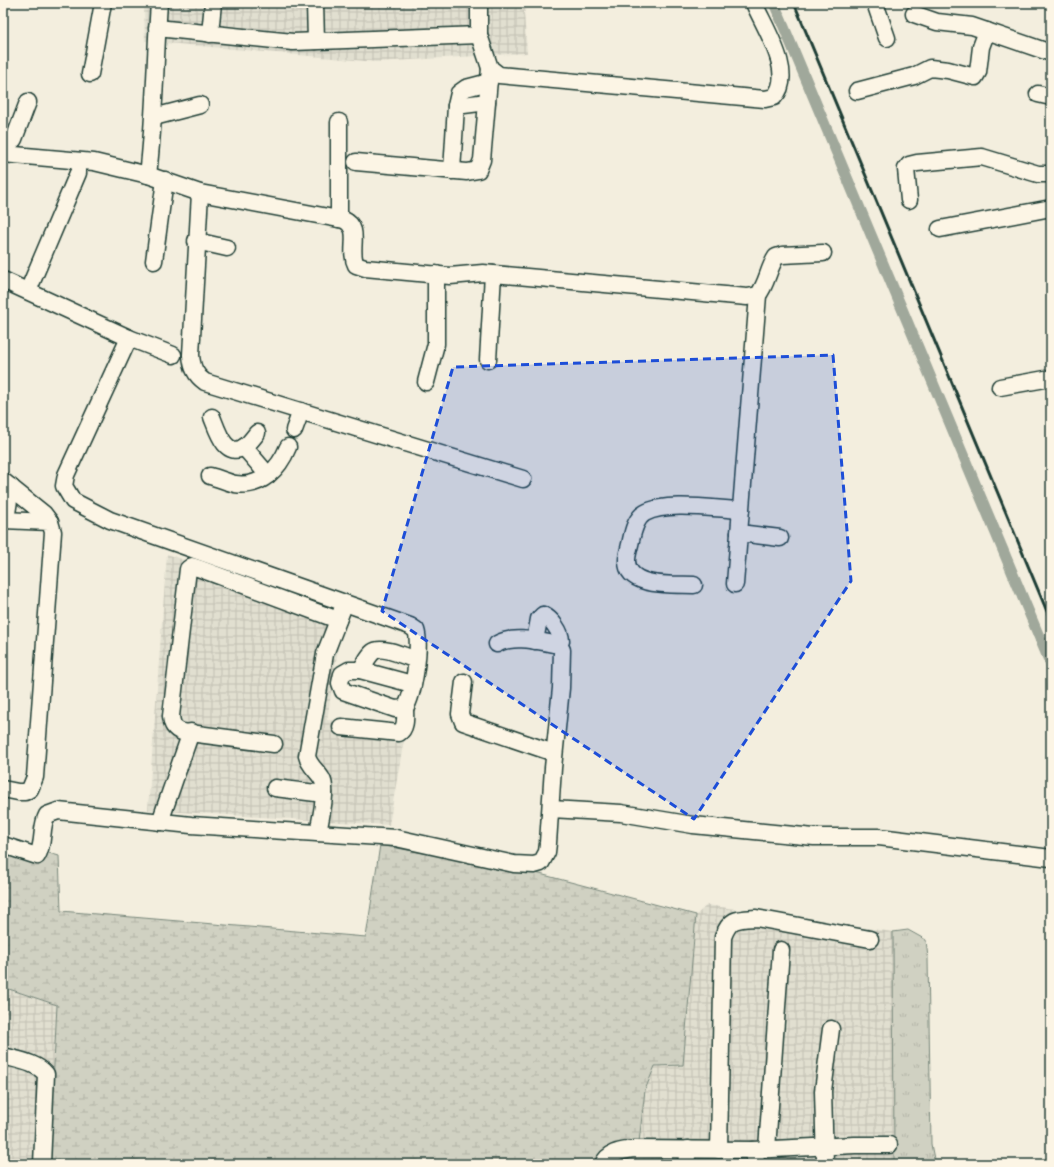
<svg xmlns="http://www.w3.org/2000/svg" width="1054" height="1167" viewBox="0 0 1054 1167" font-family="Kalam,sans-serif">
	<defs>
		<pattern id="industrial-grid" width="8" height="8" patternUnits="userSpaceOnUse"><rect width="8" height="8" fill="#e1dfd0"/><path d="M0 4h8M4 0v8" fill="none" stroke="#c1c0b3"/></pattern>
		<pattern id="grass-tufts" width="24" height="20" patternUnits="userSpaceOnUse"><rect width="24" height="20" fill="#d0d1c2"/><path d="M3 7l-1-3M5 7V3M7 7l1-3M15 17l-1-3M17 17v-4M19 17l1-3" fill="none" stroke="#b2b4a7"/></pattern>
		<pattern id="wetland-marsh" width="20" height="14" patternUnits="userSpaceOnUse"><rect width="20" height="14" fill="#d0d1c2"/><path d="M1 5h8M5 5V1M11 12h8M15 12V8" fill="none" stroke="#b2b4a7"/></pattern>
	</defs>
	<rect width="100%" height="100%" fill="#f3eede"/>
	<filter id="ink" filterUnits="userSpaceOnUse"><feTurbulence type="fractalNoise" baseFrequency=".025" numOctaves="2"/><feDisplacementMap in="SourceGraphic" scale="8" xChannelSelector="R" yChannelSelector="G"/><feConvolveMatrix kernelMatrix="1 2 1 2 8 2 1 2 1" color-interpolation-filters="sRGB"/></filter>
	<g filter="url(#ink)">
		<!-- industrial -->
		<g fill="url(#industrial-grid)">
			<path d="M144,3h389l-9,9 3,41 -151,9 -231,-21z"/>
			<path d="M167,554l176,62 -16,104 79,8 -17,97 -241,-15z"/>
			<path d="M707,905l186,27 1,232h-303l12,-12 36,-10 6,-52 10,-24 28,-1 13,-150z"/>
			<path d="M3,987l54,18 -8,159h-46z"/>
		</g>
		<!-- grass -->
		<path fill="url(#grass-tufts)" stroke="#78877b" d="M908,930l18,10 2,18 3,186 4,20h-41l-1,-232z"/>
		<!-- wetland -->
		<path fill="url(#wetland-marsh)" stroke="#78877b" d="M3,839l56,17 2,55 305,26 14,-92 156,28 160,42 -13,150 -28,1 -10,24 -6,52 -36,10 -12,12h-542l8,-159 -54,-18z"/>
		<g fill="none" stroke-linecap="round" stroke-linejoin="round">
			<!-- canal -->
			<path stroke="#a0a89b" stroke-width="11" d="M774,3l277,662"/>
			<defs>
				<g id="minor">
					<path d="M315,3l1,38"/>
					<path d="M875,3l12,35"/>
					<path d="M914,14l23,8 35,4 79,27"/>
					<path d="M157,28l136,14 186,-7v-32"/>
					<path d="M210,34l3,-31"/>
					<path d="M479,35l11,33 9,7 266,24 9,-2c22,-23 -10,-70 -20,-94"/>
					<path d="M90,74l13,-71"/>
					<path d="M857,91l57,-15 16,-8 18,2 27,7 3,-5 3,-25 6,-16"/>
					<path d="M1038,94l13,3"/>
					<path d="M456,106l31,-4"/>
					<path d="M154,117l46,-12"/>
					<path d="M3,142h8l3,-3 14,-37"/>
					<path d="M3,154l91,8 54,13 52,18 -9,162c1,12 4,20 14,27l318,97"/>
					<path d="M356,162l111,10 11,-2 4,-10 8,-92"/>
					<path d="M452,171l4,-65 3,-13 7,-5 23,-6"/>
					<path d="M148,175c7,-58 7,-115 11,-172"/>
					<path d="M200,193l144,27c18,8 4,30 12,45l9,3 85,8 33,-3 264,24 11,-2c9,-11 10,-26 18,-38l6,-2 41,-2"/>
					<path d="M909,200l-3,-31 3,-4 8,-2 65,-6 56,17h13"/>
					<path d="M339,219v-97"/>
					<path d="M940,229l111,-21"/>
					<path d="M196,241l31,7"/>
					<path d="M154,261l11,-81"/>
					<path d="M3,280l126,58 44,17"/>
					<path d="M28,291l50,-118"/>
					<path d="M129,338l-63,137 -2,11 9,15 37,19 300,106 6,4c5,15 -2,64 -11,78l-10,1 -52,-18 -3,-8 2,-9 7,-4h11c5,-6 8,-14 13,-18 8,-7 34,5 43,8"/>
					<path d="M488,360l5,-86"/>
					<path d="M426,382l10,-38v-70"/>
					<path d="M1000,387l51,-9"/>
					<path d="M212,417c5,12 13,42 32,30 5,-3 9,-9 13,-14"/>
					<path d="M294,430l7,-19"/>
					<path d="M244,447l24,28"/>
					<path d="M210,476c8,2 17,6 25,8 26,4 44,-15 53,-37"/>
					<path d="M3,481l41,33 6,8"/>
					<path d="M3,520l47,2 3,10 -18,245 -5,12 -5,3h-7l-15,-3"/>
					<path d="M6,520l5,-33"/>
					<path d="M739,533l41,5"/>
					<path d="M735,584l23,-289"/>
					<path d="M694,585c-19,-1 -68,4 -67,-25 0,-6 3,-14 4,-20 2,-9 5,-22 14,-27 21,-12 71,-4 96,-3"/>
					<path d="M535,641l4,-22 4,-4c9,4 18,17 18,26l-2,4"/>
					<path d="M360,670l52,14"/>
					<path d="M464,682l-4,32 3,8 91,31"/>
					<path d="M341,727l58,6c8,-5 6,-17 6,-25"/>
					<path d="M274,744l-92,-12c-8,-3 -10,-7 -11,-16l17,-147 4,-3 6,2 140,52"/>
					<path d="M275,788l49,6"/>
					<path d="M551,809l70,4 72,12 121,12h65l172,21"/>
					<path d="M160,822l31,-90"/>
					<path d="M318,833c2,-12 10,-44 4,-54 -5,-9 -13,-13 -15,-23l18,-102 17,-44"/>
					<path d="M3,845l34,11c8,-13 3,-28 10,-41l11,-4 133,14 205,13 118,26 20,1 7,-2 6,-11 1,-9 5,-75 8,-80 1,-38 -3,-5 -5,-1c-17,-3 -41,-9 -57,0"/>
					<path d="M3,1056c14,4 33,6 43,18l-4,90"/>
					<path d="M767,1149l14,-199"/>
					<path d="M719,1150l4,-213c7,-19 14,-18 33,-19l114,21"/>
					<path d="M752,1150l5,14"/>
					<path d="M603,1164c6,-13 19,-13 31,-15l118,1 103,-5h34"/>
					<path d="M686,1164l2,-15"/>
					<path d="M825,1164l-2,-73 8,-62"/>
				</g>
			</defs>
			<!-- minor casing -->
			<use href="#minor" stroke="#1f3d34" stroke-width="19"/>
			<!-- minor -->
			<use href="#minor" stroke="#fcf5e5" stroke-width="16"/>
			<!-- rail -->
			<path stroke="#1f3d34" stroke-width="3" d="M794,3l257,618"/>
		</g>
	</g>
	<!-- marked area -->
	<path fill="#1d4ed8" fill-opacity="0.2" stroke="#1d4ed8" stroke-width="3" stroke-dasharray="8 5" stroke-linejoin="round" d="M833,355l18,226 -157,238 -312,-208 71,-244z"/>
	<!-- margin -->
	<rect width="1054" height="1167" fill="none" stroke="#fcf5e5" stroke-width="16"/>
	<rect x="8" y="8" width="1038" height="1151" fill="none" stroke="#1f3d34" stroke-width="1.5" filter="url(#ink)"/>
</svg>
